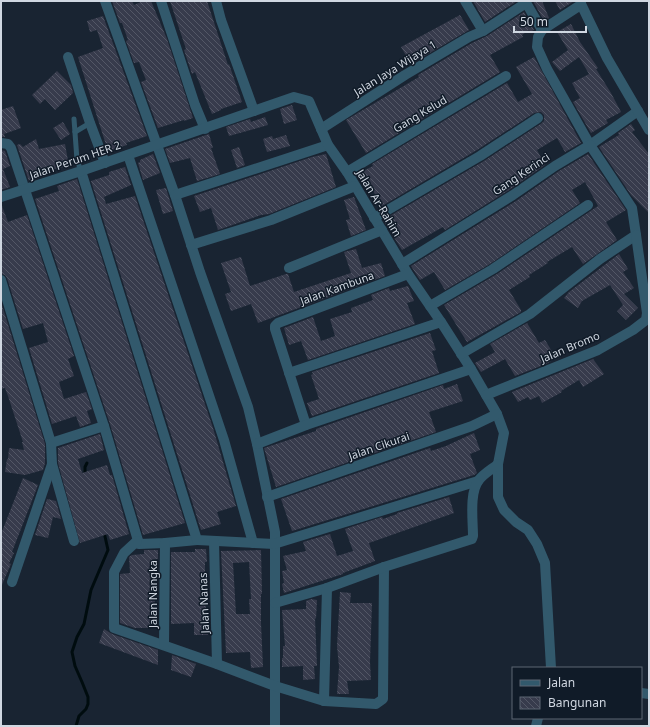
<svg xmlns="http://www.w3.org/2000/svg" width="650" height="727" viewBox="0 0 650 727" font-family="'Noto Sans',sans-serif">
	<defs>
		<pattern id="building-back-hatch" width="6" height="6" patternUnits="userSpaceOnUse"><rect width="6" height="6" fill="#373b4c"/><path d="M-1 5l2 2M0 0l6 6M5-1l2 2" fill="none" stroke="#535766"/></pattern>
	</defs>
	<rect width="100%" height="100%" fill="#192432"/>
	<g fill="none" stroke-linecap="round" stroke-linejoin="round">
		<!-- stream -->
		<g stroke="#000c0f" stroke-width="3">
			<path d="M85,476v-9l2,-4"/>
			<path d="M76,726l3,-10 7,-7 2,-5v-7l-6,-15 -7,-16 -3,-14 5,-15 7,-13 7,-34 17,-40 -4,-18"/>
		</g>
	</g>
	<!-- building -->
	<g fill="url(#building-back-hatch)" fill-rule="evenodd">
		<path d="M112,1h20l2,4 9,-4h8l16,38 26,79 -9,3v-1l-26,8 -17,-46 5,-2 -7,-18 -5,1 -8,-22 2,-1 -6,-17h-2z"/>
		<path d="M170,1h37l21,64 1,-1 13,38 -21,7v1l-9,4 -17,-42 -3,2 -8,-24 2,-1z"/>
		<path d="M473,1h44l-32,21z"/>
		<path d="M533,1h9l7,17 -5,3z"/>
		<path d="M555,1h19l-14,9z"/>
		<path d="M524,12l10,18 -4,2 -1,-2 -7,5 1,2 -33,18 10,17 -134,81 -20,-33 73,-43 -1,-2 54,-32 15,-7z"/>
		<path d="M460,15l9,15 -58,34 -10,-17z"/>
		<path d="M103,16l44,120 -21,7 1,2 -19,6 -30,-94 25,-9 -6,-18 -7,2 -3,-11z"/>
		<path d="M571,24l9,18 18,26 -2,1 15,24 10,19 -15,8 2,3 -17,10 -18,-31 7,-4 -8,-15 17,-9 -10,-17 -19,14 -8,-9 16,-12 -11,-18z"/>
		<path d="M534,57l47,86 -16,9 -8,-14 -20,12 8,15 -36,25 -64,40 -2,-3 -41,23 -19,-30 101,-59 58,-38 2,-2v-6l-3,-3 -7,1 -57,37 -95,56 -13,-22 -5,3 -7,-13 16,-8 -1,-2 135,-81 11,19 14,-8 -16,-27z"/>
		<path d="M57,71l14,14 2,8 -18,17 -10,-11 -5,5 -8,-9z"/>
		<path d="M292,105l5,15 -13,4 -4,-15z"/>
		<path d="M13,106l8,22 -17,6 1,3h-4v-27z"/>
		<path d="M265,117l3,8 -39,11 -3,-9 24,-8 1,3z"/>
		<path d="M63,122l7,12 -9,6 -8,-12z"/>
		<path d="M631,124l4,6 -3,2 17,22v59l-18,-18 -32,-48 20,-12 -1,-2z"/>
		<path d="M209,134l4,14h-2l9,26 -23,7 -7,-23 -20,5 -5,-14z"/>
		<path d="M286,135l4,11 -23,6 -4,-13 9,-3 1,3z"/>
		<path d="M36,139l3,10 26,-5 4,22 -23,5 2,4 -19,6 -12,-36 3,-1 3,3z"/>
		<path d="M239,147l6,18 -8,3 -6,-18z"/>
		<path d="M1,150l4,1 5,15 -7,3 7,18 -9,3z"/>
		<path d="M153,154l7,19 -17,7 -5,-17 2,-1v-2z"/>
		<path d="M326,154l10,33 -67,27 -8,1 -43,15 -7,-22 -11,4 -6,-16 118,-39z"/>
		<path d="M588,154l38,56 -20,12 11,18 -34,24 -11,-17 -25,15 1,1 -19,12 1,2 -21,13 12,20v2l-54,30 -23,-37 53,-31 101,-68 -13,-24 -13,8 8,13 -90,61 -45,26 -11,-18 -14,8 -9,-14 105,-65 43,-30z"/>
		<path d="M125,167l6,18 -27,12 2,7 29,-8 78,232 23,78 -19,6 4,12 -20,6 -110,-349 18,-6v-3z"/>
		<path d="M77,179l108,344 -42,12 -33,-111 -75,-225 24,-8 -2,-5z"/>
		<path d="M166,188l7,23 -10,3 -7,-24z"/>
		<path d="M354,197l12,33 -15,6 -5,-16 4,-1 -6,-19z"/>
		<path d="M1,206h1l6,16 19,-7 47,141 -6,3 6,17 -15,6 5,17 22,-7 6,17 -5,2 4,12 -11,4 -4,-11 -24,8 -23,-76 19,-6 -5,-19 -20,6 -16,-51 -2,-3 -4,-1z"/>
		<path d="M356,249l6,19 19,-5 4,13 -127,47 -7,-19 -20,7 -6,-17 6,-2 -10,-29 20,-6 9,29 36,-12h2l6,18 57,-19 -7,-21z"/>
		<path d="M619,254l9,15 -5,3 11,16 -10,6 14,14 -12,12 -9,-9 6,-6 -13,-20 -28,16 -4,7 -14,-10 5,-6z"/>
		<path d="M408,286l6,15 -7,2 8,21 -107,36 -7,-19 -12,4 -5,-17 29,-11 8,24 14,-5 -5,-17 22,-7 -1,-4 22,-8 -2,-5 18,-7 1,3z"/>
		<path d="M1,302l44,142v19l-2,7 -18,5 -20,-3 2,-13h1l1,-11 15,2 -2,-8h1l-15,-46 -3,-8 -4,1z"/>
		<path d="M527,323l12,20 6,-3 11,18 -10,6 -31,12 -10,-17 -24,13 -6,-9 20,-11 -5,-8z"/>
		<path d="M430,333l6,17 -4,1 7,22 -127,43 -5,-13 12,-4 -8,-24 2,-1 -1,-2z"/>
		<path d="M593,359l11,15 -21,13 -4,-7 -18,11 1,1 -20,11 -3,-7 -9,4 -2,-3 -10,5 -6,-10z"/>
		<path d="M457,384l6,17 -34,11 7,20 -160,55 -12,-39 52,-17v-2l127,-44 1,4z"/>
		<path d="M474,433l6,17 -10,4 7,19 -3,2 -182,56 -11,-32 149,-51 1,3 15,-5z"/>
		<path d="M100,434l4,16 -26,9 4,14 25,-8 3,10h2l17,59 -19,6 -2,-6 -28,9 -22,-80v-15z"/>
		<path d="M23,478l15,7 -26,67 2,1 -5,10 2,1 -10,23v-53z"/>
		<path d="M449,497l5,16 -85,30 6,18 -32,12v1l-59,19 -2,-9 2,-1 -2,-12 5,-1 -4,-14 23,-5 -3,-9 27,-8 7,22 16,-5 -8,-22 37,-12 1,2 14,-5v-1z"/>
		<path d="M47,499l9,2 5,18 -8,-2 -5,21 -13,-3z"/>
		<path d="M195,549h11l1,13h-2v32l3,41h-14v-12l-23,1v-72h24z"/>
		<path d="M144,550h14v9l-5,1 3,68h-21l-15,-5v-49l10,-1 -1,-16 3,-2 12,-1z"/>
		<path d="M261,550l1,44h-1v29l2,44 -12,1 -1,-16 -24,1 -5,-102zM249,562l2,37h-2l1,15h-14l-3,-51z"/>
		<path d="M340,592l11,1 -1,10h22l-2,59 1,18 -24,1 2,13h-12l2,-27 -2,-21z"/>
		<path d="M311,599l6,1 -1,19 -1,-1 2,48h-3l1,13 -12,1v-14l-21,1v-9h1v-12h2l-3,-36 24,-1v-8z"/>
		<path d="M104,629l8,5 46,16v15l-59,-22z"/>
		<path d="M172,655l24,9 -5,13 -20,-7z"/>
	</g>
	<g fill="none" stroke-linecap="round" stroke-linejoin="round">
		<!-- service -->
		<g stroke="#32596c" stroke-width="5">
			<path d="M74,119l3,41 4,11"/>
			<path d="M75,132l15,-9"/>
		</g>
		<!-- minor -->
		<g stroke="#32596c" stroke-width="10">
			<path d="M105,1l70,194 25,77 48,135 9,37 18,88v194"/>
			<path d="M161,1l34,104 10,24"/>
			<path d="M216,1l5,19 33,91"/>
			<path d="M465,1l18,30"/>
			<path d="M525,1l17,29 -4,7 -1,10 10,22 43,76 48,-34"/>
			<path d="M581,4l26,54 42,72"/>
			<path d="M542,30l37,-24 2,-2v-3"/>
			<path d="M68,57l22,66 15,40"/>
			<path d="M321,129l84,-54 64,-38 14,-6 43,-28"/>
			<path d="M1,143l7,1 3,4 93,278 35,118 26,-1 32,-3"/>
			<path d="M128,155l96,285 29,103"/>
			<path d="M81,171l116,369 77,4 204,-63"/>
			<path d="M347,172l159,-96"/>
			<path d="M175,195l153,-50"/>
			<path d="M1,197l80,-26 213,-74 15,4 19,44 19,27 61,102 33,48 30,47 26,45 7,19 -6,31v33l6,13 12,12 12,8 9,14 8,19 6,105"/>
			<path d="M374,218l106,-62 58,-38"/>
			<path d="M191,245l80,-25 84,-34"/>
			<path d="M402,264l111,-69 42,-29 35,-21 42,63 4,27 -36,24 -70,55 -69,40"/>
			<path d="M289,268l93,-38"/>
			<path d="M1,280l50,163 1,21 -40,118"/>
			<path d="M430,306l63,-37 95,-64"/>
			<path d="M289,373l152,-51"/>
			<path d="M486,395l112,-45 35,-20 13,-10 1,-7 -11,-78"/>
			<path d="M306,425l-31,-96v-3l3,-3 130,-49"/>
			<path d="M51,443l53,-17"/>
			<path d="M257,444l49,-19 165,-56"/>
			<path d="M52,464l22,77"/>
			<path d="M267,497l205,-71 25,-12"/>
			<path d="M137,541l-13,12 -10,19v56l103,36 58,22 49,15 52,3 7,-5 1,-132"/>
			<path d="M214,541l3,123"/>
			<path d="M275,603l52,-15 57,-21 88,-28 1,-3c0,-15 -4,-44 6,-56 4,-6 13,-11 19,-16"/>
			<path d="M164,645l1,-102"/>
			<path d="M641,693l8,1"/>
			<path d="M324,701l3,-113"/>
			<path d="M536,726l2,-8"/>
		</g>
	</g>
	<g text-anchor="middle" stroke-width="3" stroke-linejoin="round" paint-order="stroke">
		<!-- street labels -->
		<g font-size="11" fill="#d0d7e1" stroke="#101b28">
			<text transform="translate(395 68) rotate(-32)" y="4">Jalan Jaya Wijaya 1</text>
			<text transform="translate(420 114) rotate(-31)" y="4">Gang Kelud</text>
			<text transform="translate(75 160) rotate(-19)" y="4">Jalan Perum HER 2</text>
			<text transform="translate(521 174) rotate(-34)" y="4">Gang Kerinci</text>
			<text transform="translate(379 203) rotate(59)" y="4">Jalan Ar-Rahim</text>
			<text transform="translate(337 288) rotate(-20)" y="4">Jalan Kambuna</text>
			<text transform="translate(570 347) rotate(-23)" y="4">Jalan Bromo</text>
			<text transform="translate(379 446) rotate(-19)" y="4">Jalan Cikurai</text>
			<text transform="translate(153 594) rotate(-90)" y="4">Jalan Nangka</text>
			<text transform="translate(204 603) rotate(-92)" y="4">Jalan Nanas</text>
		</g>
	</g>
	<!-- border -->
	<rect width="650" height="727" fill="none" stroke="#d0d7e1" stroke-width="4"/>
	<!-- legend -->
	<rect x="512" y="667" width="130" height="52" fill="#101b28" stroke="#5d6672"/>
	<rect x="520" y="680" width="20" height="6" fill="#32596c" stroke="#5d6672"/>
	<text x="548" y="687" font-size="12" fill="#d0d7e1">Jalan</text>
	<rect x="520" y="697" width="20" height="12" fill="url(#building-back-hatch)" stroke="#5d6672"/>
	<text x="548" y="707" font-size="12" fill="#d0d7e1">Bangunan</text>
	<!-- scale -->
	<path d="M514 26v6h72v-6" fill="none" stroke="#d0d7e1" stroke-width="2"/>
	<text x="520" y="26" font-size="12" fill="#d0d7e1" stroke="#101b28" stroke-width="3" paint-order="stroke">50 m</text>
</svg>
